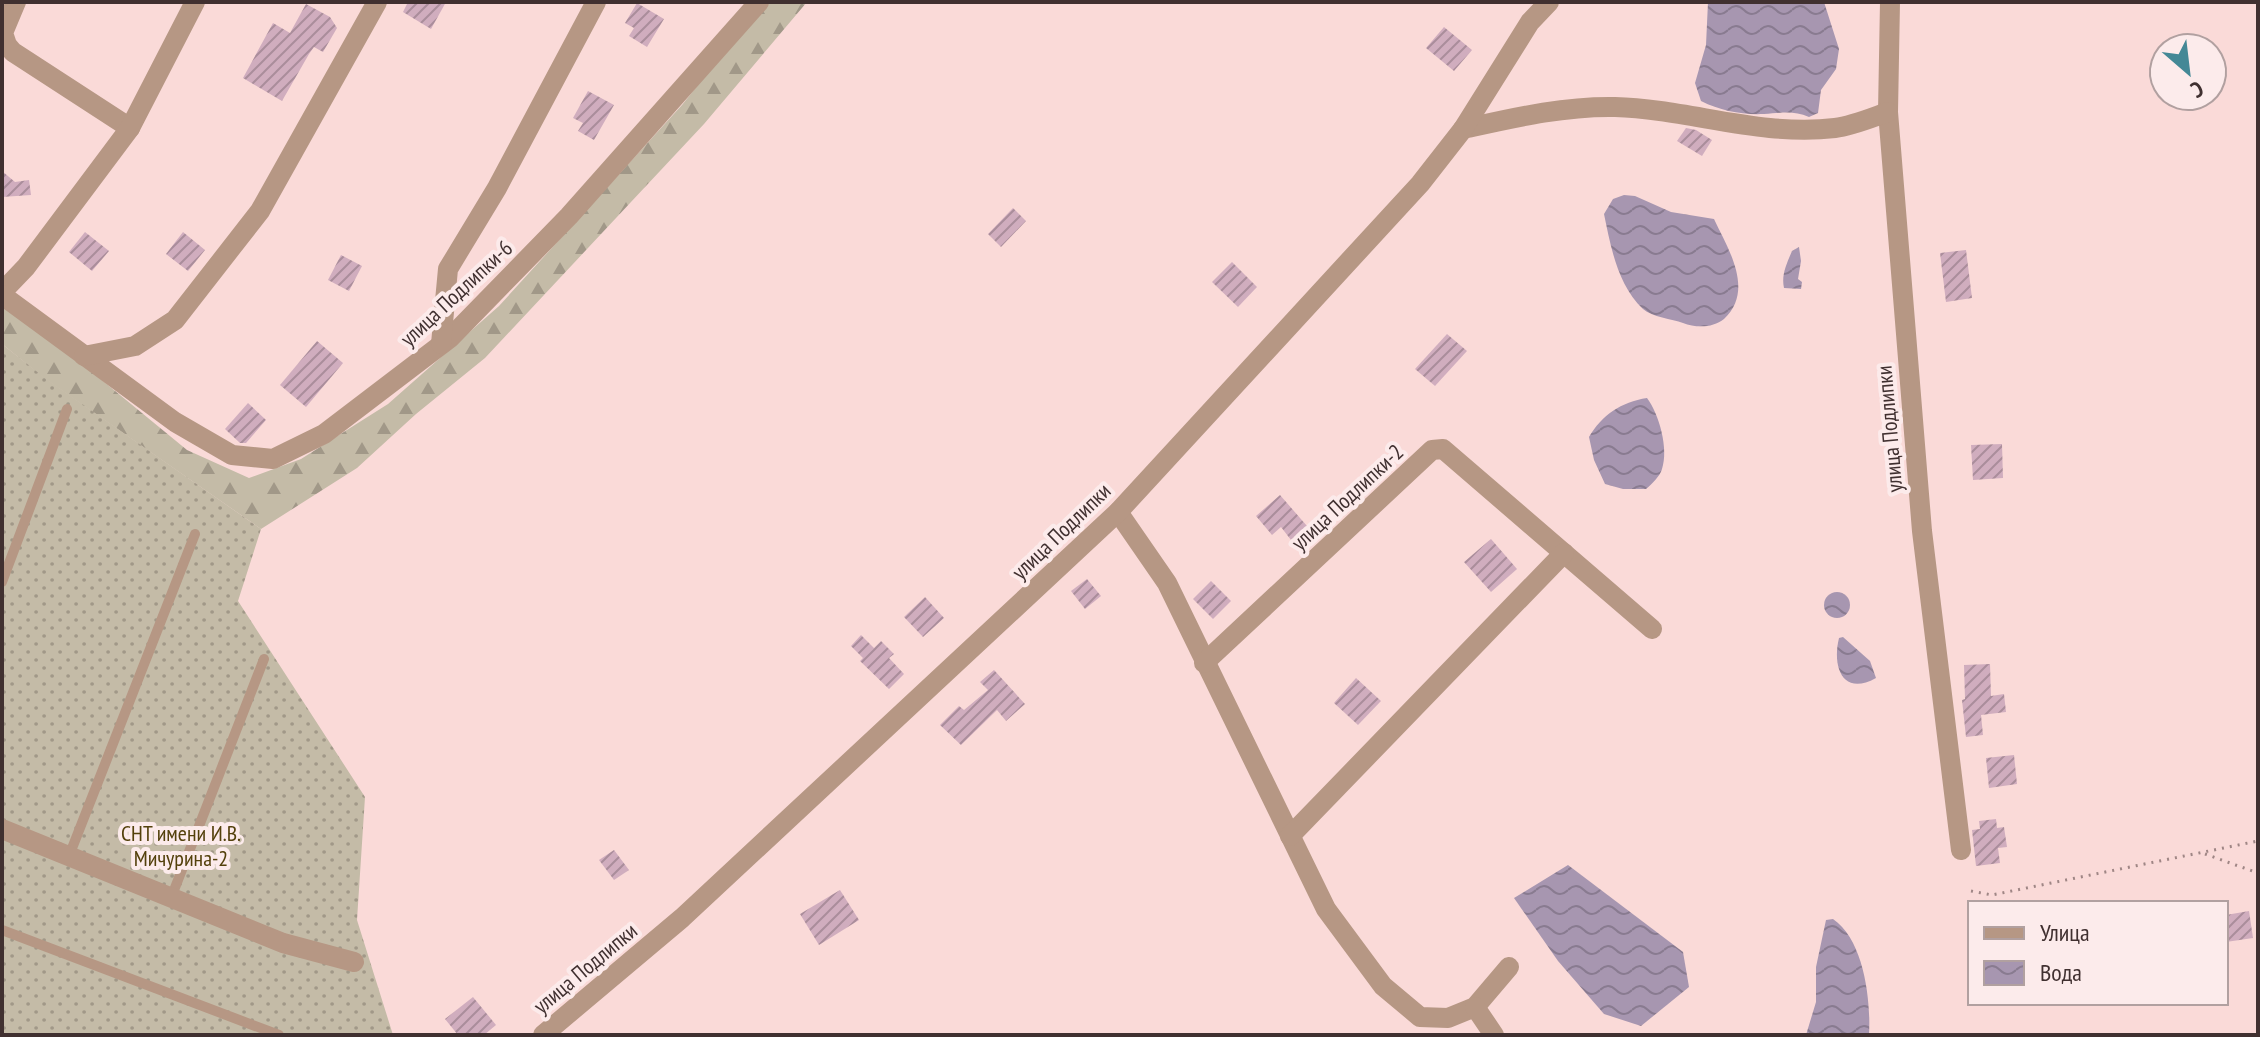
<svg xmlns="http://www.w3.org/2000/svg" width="2260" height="1037" viewBox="0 0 2260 1037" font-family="'PT Sans Narrow',sans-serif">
	<defs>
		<pattern id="forest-firs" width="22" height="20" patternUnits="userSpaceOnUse" patternTransform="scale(2)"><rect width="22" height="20" fill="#c4bba7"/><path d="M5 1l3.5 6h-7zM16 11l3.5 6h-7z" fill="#a19888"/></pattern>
		<pattern id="garden-dots" width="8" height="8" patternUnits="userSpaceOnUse" patternTransform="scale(2)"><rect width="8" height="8" fill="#c4bba7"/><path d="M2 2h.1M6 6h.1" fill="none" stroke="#a19888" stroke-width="1.8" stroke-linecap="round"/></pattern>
		<pattern id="water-waves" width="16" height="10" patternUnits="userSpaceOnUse" patternTransform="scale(2)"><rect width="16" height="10" fill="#a796b0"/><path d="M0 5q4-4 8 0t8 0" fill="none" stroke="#897b90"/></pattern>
		<pattern id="building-hatch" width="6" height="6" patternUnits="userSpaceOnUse" patternTransform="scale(2)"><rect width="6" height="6" fill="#d0adbe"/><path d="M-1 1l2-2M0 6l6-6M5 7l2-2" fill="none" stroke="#aa8d9b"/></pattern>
	</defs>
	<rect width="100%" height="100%" fill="#fadad8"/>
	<!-- forest -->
	<path fill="url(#forest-firs)" d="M764,2h43l-103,122 -219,234 -69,56 -59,54 -96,61 -217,-151 -42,-34v-42l62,47 123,101 62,28 52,-19 87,-55 111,-98 183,-201z"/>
	<!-- garden -->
	<path fill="url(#garden-dots)" d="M2,344l43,34 216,151 -23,72 127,196 -8,123 36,115h-391z"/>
	<!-- water -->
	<g fill="url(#water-waves)">
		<path d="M1708,2h116l15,47 -3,20 -15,21 -3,23 -9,4c-16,-7 -28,-4 -45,-3 -22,1 -43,-3 -63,-13l-6,-18 11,-38z"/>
		<path d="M1624,195l11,1 36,16 43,7c14,30 41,71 10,100 -11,9 -28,9 -41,4 -11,-4 -31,-6 -40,-14 -26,-25 -32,-62 -39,-95l9,-15z"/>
		<path d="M1799,247l2,14 -3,18 4,3 -1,7 -17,-1c-3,-13 3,-25 8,-37z"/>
		<path d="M1647,398c12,16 22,51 15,71 -2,7 -10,15 -16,20h-23l-18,-5 -11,-24 -5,-23c13,-22 32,-35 58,-39z"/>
		<circle cx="1837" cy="605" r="13"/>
		<path d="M1843,637l27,24 6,17c-34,19 -44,-12 -37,-40z"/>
		<path d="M1568,865l115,87 6,35 -48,39 -37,-12 -46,-53 -44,-63z"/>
		<path d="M1833,919c31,21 38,81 36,116h-63l10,-33v-35l10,-47z"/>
	</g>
	<!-- building -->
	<g fill="url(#building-hatch)">
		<path d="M408,2h38l-15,27 -28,-17z"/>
		<path d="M637,3l27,16 -17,28 -18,-11 5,-8 -9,-5z"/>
		<path d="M306,4l24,13 7,11 -14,24 -9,-5 -5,7 -27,47 -39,-23 30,-55 17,10z"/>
		<path d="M1444,27l28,23 -18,21 -28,-23z"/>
		<path d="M588,91l26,14 -20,35 -16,-9 5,-8 -10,-5z"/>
		<path d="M1686,128l10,2 16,10 -10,16 -25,-15z"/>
		<path d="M2,171l13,11 14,-2 2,15 -29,2z"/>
		<path d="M1013,208l13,13 -25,26 -13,-13z"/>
		<path d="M85,232l24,19 -17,20 -23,-19z"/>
		<path d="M183,232l22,18 -17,21 -22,-17z"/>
		<path d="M1966,250l6,48 -26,4 -6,-49z"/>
		<path d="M341,255l21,11 -13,25 -21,-11z"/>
		<path d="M1232,262l25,25 -19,20 -26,-25z"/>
		<path d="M1447,334l20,17 -32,35 -20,-17z"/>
		<path d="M317,341l26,22 -37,44 -26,-22z"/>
		<path d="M248,403l18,17 -20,23h-6l-15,-14z"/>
		<path d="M2002,444l1,34 -30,2 -2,-35z"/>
		<path d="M1280,495l27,31 -16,14 -10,-13 -9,8 -16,-19z"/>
		<path d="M1491,539l26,30 -26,23 -27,-30z"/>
		<path d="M1087,579l14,17 -16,13 -14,-18z"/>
		<path d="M1211,581l20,20 -18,18 -20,-20z"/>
		<path d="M925,597l19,21 -21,19 -19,-20z"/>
		<path d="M861,635l13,13 7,-7 13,13 -5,4 15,16 -15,15 -29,-28 3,-3 -12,-12z"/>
		<path d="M1990,664l1,32 13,-2 2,18 -25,3 2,20 -17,2 -4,-37 3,-1 -1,-34z"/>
		<path d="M994,670l31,34 -19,17 -9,-11 -36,35 -21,-20 19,-19 5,4 24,-20 -8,-8z"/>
		<path d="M1356,678l25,23 -23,24 -24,-22z"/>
		<path d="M2014,755l3,29 -28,4 -3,-30z"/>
		<path d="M1996,819l1,9 7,-1 3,20 -9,1 2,15 -24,3 -4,-36 8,-1 -1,-8z"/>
		<path d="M614,850l15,20 -15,10 -15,-20z"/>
		<path d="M840,890l19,30 -40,25 -19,-31z"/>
		<path d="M2249,911l4,27 -27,4v-27z"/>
		<path d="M473,997l23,28 -12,10h-26l-13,-16z"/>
	</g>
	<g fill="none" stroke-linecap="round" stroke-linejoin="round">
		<!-- path -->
		<g stroke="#9f8685" stroke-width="3" stroke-dasharray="2 6" stroke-linecap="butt">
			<path d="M2205,854l53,19"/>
			<path d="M1971,891l21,4 266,-54"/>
		</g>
		<!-- lane -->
		<g stroke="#b69784" stroke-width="10">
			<path d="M2,582l65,-173"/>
			<path d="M69,856l126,-322"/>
			<path d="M171,898l93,-239"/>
			<path d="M2,930l277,105"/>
		</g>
		<!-- street -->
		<g stroke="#b69784" stroke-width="20">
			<path d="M16,2l-13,31 4,12 6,7 117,76"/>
			<path d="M1890,2l-2,110 34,419 39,319"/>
			<path d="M1463,129c50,-11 100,-23 152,-22 73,2 146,30 220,21 17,-2 36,-10 53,-16"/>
			<path d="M2,292l24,-25 104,-139 65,-126"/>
			<path d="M2,295l173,127 57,33 41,4 51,-25 126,-96 119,-122 190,-214"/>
			<path d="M441,344l7,-75 49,-81 99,-186"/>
			<path d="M84,356l51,-10 40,-26 85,-109 117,-209"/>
			<path d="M1118,512l49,71 159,326 57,77 37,31 28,1 27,-11 34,-40"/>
			<path d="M1204,663l228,-213 11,-1 209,180"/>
			<path d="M2,829l281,114 71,19"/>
			<path d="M1290,836l274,-283"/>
			<path d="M1475,1007l19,28"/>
			<path d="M543,1035l139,-117 436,-406 302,-328 43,-55 67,-107 19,-20"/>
		</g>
	</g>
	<g text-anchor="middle" stroke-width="8" stroke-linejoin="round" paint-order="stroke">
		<!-- street labels -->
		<g font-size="22" fill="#403030" stroke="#fcebeb">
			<text transform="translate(456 293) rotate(-43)" y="8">улица Подлипки-6</text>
			<text transform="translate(1889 429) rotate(-95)" y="8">улица Подлипки</text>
			<text transform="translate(1347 497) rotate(-43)" y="8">улица Подлипки-2</text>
			<text transform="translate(1061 531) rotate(-44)" y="8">улица Подлипки</text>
			<text transform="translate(585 968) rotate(-40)" y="8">улица Подлипки</text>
		</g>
		<!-- park labels -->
		<g font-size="22" fill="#53400b" stroke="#fcebeb">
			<text x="181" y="841">СНТ имени И.В.<tspan x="181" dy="25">Мичурина-2</tspan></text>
		</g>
	</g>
	<!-- border -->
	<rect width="2260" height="1037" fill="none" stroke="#403030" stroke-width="8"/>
	<!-- legend -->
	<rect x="1968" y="901" width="260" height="104" fill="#fcebeb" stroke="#b1a0a0" stroke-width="2"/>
	<rect x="1984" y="927" width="40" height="12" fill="#b69784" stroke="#b1a0a0" stroke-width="2"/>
	<text x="2040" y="941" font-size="24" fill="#403030">Улица</text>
	<rect x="1984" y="961" width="40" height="24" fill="url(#water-waves)" stroke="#b1a0a0" stroke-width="2"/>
	<text x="2040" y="981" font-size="24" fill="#403030">Вода</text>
	<!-- north arrow -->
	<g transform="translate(2188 72) rotate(152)"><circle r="38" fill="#fcebeb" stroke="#b1a0a0" stroke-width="2"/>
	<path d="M0-6L14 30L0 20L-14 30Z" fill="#448896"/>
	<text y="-12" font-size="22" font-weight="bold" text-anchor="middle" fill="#403030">С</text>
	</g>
</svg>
